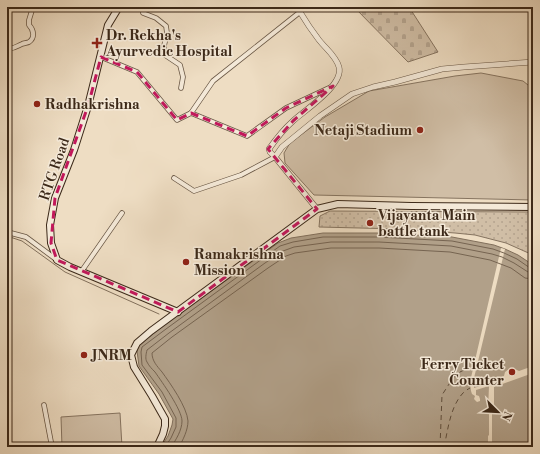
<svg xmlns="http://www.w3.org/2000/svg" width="540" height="454" viewBox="0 0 540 454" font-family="'Libre Bodoni',serif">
	<defs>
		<pattern id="grass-dots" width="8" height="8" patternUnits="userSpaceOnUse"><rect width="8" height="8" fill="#d0bea6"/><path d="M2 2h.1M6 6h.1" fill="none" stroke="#b4a38e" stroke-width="1.8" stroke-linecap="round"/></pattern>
		<pattern id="cemetery-stones" width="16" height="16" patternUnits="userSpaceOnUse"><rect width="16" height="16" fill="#d0bea6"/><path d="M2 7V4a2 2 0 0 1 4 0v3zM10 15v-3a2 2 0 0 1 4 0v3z" fill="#b4a38e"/></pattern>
	</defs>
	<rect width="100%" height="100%" fill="#eeddc3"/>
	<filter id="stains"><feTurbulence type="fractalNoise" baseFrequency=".005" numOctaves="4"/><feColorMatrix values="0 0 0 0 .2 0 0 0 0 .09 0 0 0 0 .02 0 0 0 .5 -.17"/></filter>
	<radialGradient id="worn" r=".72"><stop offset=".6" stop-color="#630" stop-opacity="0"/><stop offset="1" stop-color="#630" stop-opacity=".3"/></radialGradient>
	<!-- grass -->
	<path fill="url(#grass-dots)" stroke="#867460" d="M330,211l203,1v43l-27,-12 -31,-8 -20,-2 -54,-4 -82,-2 1,-11z"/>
	<!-- cemetery -->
	<path fill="url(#cemetery-stones)" stroke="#867460" d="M354,7h55l29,45 -30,10z"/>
	<!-- pitch -->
	<g fill="#d0bea6" stroke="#867460">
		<path d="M481,73l42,8 10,8v111l-219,-5 -29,-32 -1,-10 6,-10 35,-26 44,-26 86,-15z"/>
		<path d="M120,413l2,34h-60l-1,-30z"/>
	</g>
	<!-- water -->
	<path fill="#b1a089" stroke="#82705c" d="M323,233h56l73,4 42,8 11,4 13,6 15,10v182h-372l7,-11 4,-11 1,-6 -14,-25 -20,-28 -2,-15 2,-6 25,-20 96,-69 18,-13 13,-5z"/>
	<!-- pier -->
	<path fill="#eeddc3" d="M501,248l4,1 -31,129v10l15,-5 1,-2 14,-5 1,-4 4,-3h6l4,2 14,-5v7l-39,14v23h-2v35h-4v-9l1,-1v-25h-1l1,-24 -13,4v5l3,1 1,3v2l-3,1 -3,-3 1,-3 -3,-2 -1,-3 -1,-9z"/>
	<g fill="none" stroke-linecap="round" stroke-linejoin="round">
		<!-- shore -->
		<g stroke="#766451" stroke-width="1">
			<path d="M165,447l6,-9 5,-11v-9l-14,-26 -20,-27 -1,-13 1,-5 24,-18 96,-70 18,-13 13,-4 30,-5h56l73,4 41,8 11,4 13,6 13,9h3"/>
			<path d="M171,447c5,-7 11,-17 11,-26 0,-11 -20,-39 -27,-49 -3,-3 -6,-6 -8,-10 -2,-3 -1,-8 0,-12l22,-17 96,-70 18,-12 11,-4 37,-5h48l72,4 41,8 10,3 12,6 14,9 5,1"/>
			<path d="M179,447c4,-7 9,-17 9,-26 -1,-14 -18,-38 -26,-49 -5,-6 -10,-11 -10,-19l20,-16 96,-69 18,-12 9,-3 36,-5h48l71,4 40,8 21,8 14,10 8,1"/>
		</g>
		<!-- stream -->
		<path stroke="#82705c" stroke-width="1" d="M7,236l15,5 43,31 94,42"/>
		<!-- ferry -->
		<g stroke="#5f4d3b" stroke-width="1" stroke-dasharray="5 4" stroke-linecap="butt">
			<path d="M440,447l2,-52 11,-17 7,-6 6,-3"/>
			<path d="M444,447c4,-17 6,-40 19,-54 2,-2 5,-4 7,-5"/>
			<path d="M489,447l1,-2"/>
		</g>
		<defs>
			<g id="minor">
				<path d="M142,7l1,6 13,5 10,8 1,7 -3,13 1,9 15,10 3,12 -2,11"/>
				<path d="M7,48c6,2 10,-2 15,-4 2,-1 5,-1 7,-2 6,-4 5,-12 0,-17v-5l4,-13"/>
				<path d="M101,57l36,15 40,48 14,-7 56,23 39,-28 45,-21"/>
				<path d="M191,113l22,-32 87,-69"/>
				<path d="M174,178l20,13 47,-16 34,-18"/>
				<path d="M7,232l19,5 31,23"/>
				<path d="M81,272l41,-59"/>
				<path d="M44,405l8,42"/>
			</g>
			<g id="tertiary">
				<path d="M275,157l-5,-5 -1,-3c7,-10 15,-20 24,-28 12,-11 51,-36 46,-54 -3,-11 -13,-18 -20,-27 -7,-9 -13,-18 -19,-28l5,-5"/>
				<path d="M317,209l-42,-52 7,-10 38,-31 32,-22 21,-7 22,-5 47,-13 22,-2 69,-5"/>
			</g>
			<g id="secondary">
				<path d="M119,7l-11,18 -20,81 -14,44 -19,48 -5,27 1,18 6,17 13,7 108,45"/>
				<path d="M157,447l6,-13 2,-8v-7l-13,-23 -18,-29 -3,-12 6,-12 14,-12 166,-122 21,-5 73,2 122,1"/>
			</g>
		</defs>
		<!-- minor casing -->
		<use href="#minor" stroke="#685644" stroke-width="5.5"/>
		<!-- tertiary casing -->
		<use href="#tertiary" stroke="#685644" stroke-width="6"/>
		<!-- secondary casing -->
		<use href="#secondary" stroke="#3c2919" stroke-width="8"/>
		<!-- minor -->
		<use href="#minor" stroke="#f4e9d8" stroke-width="4"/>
		<!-- tertiary -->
		<use href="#tertiary" stroke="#f4e9d8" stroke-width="5"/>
		<!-- secondary -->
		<use href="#secondary" stroke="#f4e9d8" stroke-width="6"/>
	</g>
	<!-- marked area -->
	<path fill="none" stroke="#c2185b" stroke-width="3" stroke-dasharray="8 5" stroke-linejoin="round" d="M101,57l36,15 40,48 14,-7 56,23 39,-28 47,-22 -40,35 -25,28 49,60 -139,103 -121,-52 -6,-17 4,-45 33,-92z"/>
	<!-- markers -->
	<g fill="#8f2418" stroke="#f4e9d8" stroke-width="1.5">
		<path d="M95 37h4v4h4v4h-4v4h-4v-4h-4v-4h4z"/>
		<circle cx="37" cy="104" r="4"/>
		<circle cx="420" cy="130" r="4"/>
		<circle cx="370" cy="223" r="4"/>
		<circle cx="186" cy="262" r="4"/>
		<circle cx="84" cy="355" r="4"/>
		<circle cx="512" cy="372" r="4"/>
	</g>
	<g text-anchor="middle" stroke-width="3" stroke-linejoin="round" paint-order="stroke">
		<!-- poi labels -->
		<g font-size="14" font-weight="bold" fill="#3c2919" stroke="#f4e9d8" text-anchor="start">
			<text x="106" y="40">Dr. Rekha's<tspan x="106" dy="16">Ayurvedic Hospital</tspan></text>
			<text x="45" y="109">Radhakrishna</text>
			<text x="412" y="135" text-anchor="end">Netaji Stadium</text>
			<text x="378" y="220">Vijayanta Main<tspan x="378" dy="16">battle tank</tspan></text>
			<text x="194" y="259">Ramakrishna<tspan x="194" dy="16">Mission</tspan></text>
			<text x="92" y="360">JNRM</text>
			<text x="504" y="369" text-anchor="end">Ferry Ticket<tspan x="504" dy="16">Counter</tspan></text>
		</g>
		<!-- street labels -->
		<g font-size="14" fill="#3c2919" stroke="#f4e9d8">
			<text transform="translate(54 169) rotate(-71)" y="5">RTG Road</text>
		</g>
	</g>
	<!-- margin -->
	<rect width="540" height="454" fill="none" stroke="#eeddc3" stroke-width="24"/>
	<rect x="8" y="8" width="524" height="438" fill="none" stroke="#3c2919" stroke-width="2"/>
	<rect x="12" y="12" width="516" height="430" fill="none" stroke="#3c2919"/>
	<!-- north arrow -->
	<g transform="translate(498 412) rotate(114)" stroke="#f4e9d8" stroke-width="3" paint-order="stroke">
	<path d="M0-3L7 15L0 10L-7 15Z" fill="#3c2919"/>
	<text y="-6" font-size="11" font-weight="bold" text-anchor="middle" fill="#3c2919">N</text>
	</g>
	<rect width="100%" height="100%" filter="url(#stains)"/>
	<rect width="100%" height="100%" fill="url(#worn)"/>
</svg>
